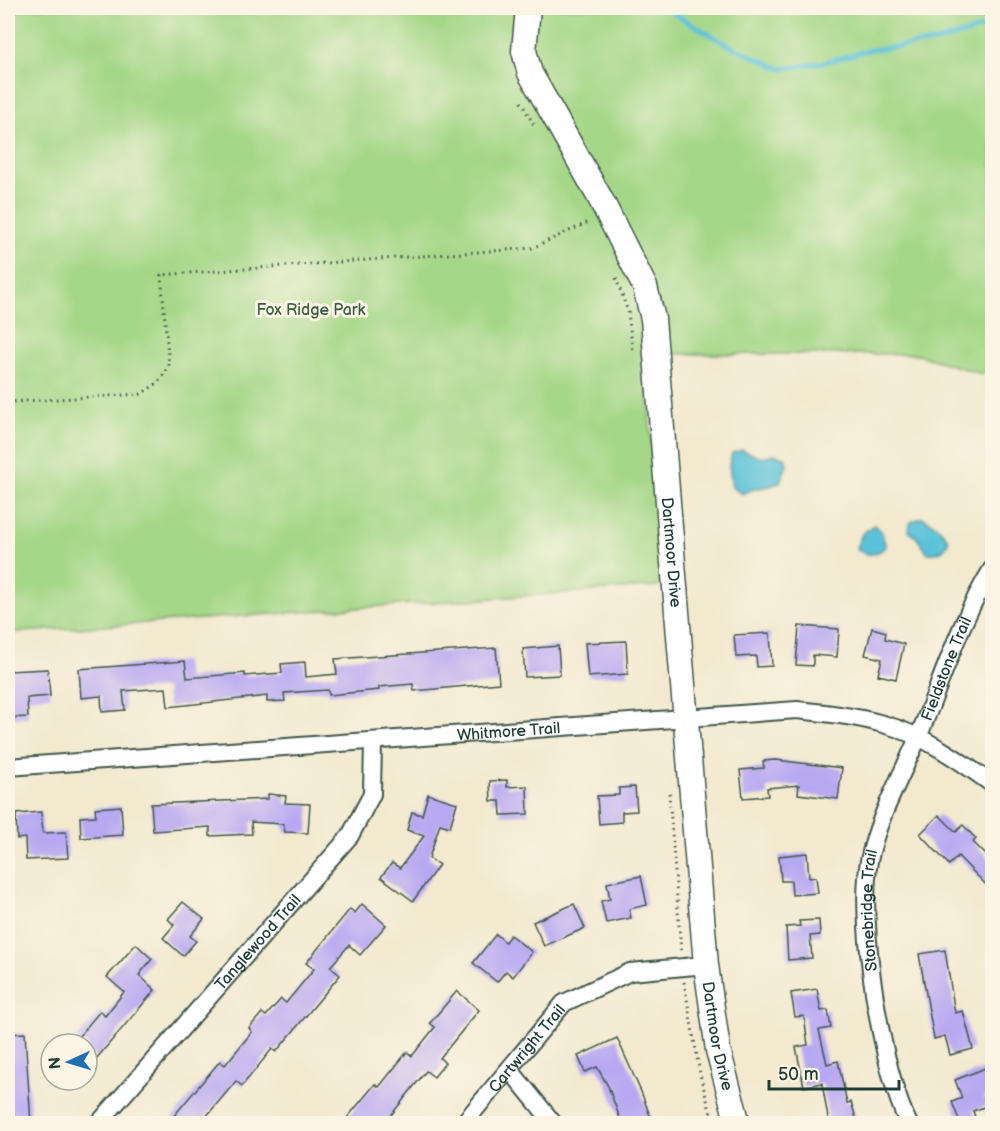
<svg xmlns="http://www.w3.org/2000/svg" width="1000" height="1131" viewBox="0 0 1000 1131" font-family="'Balsamiq Sans',sans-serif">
	<rect width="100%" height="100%" fill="#fcf5e5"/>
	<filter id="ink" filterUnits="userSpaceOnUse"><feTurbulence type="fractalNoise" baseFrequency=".0167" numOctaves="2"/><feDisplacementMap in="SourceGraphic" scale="12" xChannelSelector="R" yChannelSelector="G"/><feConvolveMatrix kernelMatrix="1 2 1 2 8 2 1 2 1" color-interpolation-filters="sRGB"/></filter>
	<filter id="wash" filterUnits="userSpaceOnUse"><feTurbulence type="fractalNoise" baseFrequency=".008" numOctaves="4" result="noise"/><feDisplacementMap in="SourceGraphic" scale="24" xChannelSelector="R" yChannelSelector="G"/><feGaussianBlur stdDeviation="1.35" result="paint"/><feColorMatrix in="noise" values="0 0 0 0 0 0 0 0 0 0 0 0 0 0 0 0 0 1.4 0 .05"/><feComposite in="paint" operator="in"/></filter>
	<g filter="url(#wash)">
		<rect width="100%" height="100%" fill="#f2e9cf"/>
		<!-- green -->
		<path fill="#a4d787" stroke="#628a5e" stroke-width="1.5" d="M8,8h984v369l-77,-23h-270l16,232 -653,47z"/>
		<!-- water -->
		<g fill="#5ac2d8" stroke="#3c8086" stroke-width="1.5">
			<path d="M742,450l20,8 11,-4 12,3 2,8 -7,17c-15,8 -22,3 -38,12l-10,-7 -3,-22 3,-12z"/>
			<path d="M922,517l14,8 13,15c-4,11 -10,14 -21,13l-11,-15 -9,-8 3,-8z"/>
			<path d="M874,525l7,6 5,16c-12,9 -17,9 -30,2l6,-15z"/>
		</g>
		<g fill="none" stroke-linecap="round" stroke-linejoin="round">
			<!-- stream -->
			<path stroke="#5ac2d8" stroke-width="5" d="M668,8l5,5 57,33 52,23 43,-7 44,-12 68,-8 46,-14 9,3"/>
		</g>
		<g id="blocks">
			<!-- building -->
			<g fill="#b7a8f2">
				<path d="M799,626l40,3 -2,28 -24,-2v11l-17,-1z"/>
				<path d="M872,628l14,4 -1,7 19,5 -8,35 -18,-4 4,-16 -17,-4z"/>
				<path d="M770,633l2,33 -15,1 -1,-11 -20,1 -2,-22z"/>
				<path d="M626,641l2,33 -40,3 -3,-34z"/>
				<path d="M558,646l2,29 -35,2 -2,-28z"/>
				<path d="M496,648l3,35 -85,8 -1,-7 -34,3v3l-50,5 -1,-5 -44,3 1,8 -18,1v-6l-99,11 -2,-19 -43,3 2,19 -23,2 -1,-16 -20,2 -2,-29 106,-8 2,17 58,-5v3l37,-3 -1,-9 24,-2 1,15 31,-3 -2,-15z"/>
				<path d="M48,669l2,27 -23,2 1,19 -20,1v-47z"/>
				<path d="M776,760l66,8 -4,31 -40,-5 1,-9 -32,3 1,8 -25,2 -3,-28 24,-2 -1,-7z"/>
				<path d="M507,780v7l20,-1 1,28 -27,1 -1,-14h-9l-1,-20z"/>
				<path d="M635,787l2,24 -15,1v10l-23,2 -2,-28 22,-1v-7z"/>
				<path d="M268,794l18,2 -1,7 25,1 -2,29 -23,-1 -2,-8 -32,-2 1,12 -42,2v-9l-57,4 -2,-27 117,-5z"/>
				<path d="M428,794l29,9 -7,24 -10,-3 -11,34 10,7 -26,36 -32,-24 11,-14 8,5 24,-32 -17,-6 5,-18 10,3z"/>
				<path d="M121,806l2,29 -42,3 -1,-21 16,-1 -1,-8z"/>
				<path d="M41,812l2,21 23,-1 2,26 -42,2 -1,-22 -8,1 -1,-25z"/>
				<path d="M939,815l17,17 7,-7 13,14 -3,3 20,20v30l-35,-36 -9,9 -29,-31z"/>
				<path d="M807,853l2,25 7,-1 2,16 -26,2 -1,-14h-10l-2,-25z"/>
				<path d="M641,876l6,29 -18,4 2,9 -25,5 -5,-22 9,-2 -3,-16z"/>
				<path d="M183,902l21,17 -14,17 6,5 -13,15 -20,-18 11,-13 -6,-6z"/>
				<path d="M362,904l24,21 -26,30 -11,-10 -19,22 10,8 -64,77 -4,-3 -30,37 -6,-5 -36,43h-33l53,-63 5,4 27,-33 -3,-4 13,-15 4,3 15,-17 5,4 28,-34 -8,-6 44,-54 5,4z"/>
				<path d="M574,904l11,24 -41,18 -11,-24z"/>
				<path d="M819,920l1,15 -10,1 2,22 -24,2 -2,-33 14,-1 -1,-5z"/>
				<path d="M496,934l9,8 5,-7 22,17 -19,25 -7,-6 -9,11 -24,-19z"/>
				<path d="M136,944l16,15 -13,16 16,15 -59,69 -9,-8v-7l-12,-3 25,-30 5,5 19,-24 -17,-15z"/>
				<path d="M945,950l10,63 8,-2 10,38 -23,6 -5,-19 -11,3 -15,-85z"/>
				<path d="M817,989l4,22 7,-1 3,18 -12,2 8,34 11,-3 9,42 4,-1 7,22h-29l-7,-41 -18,4 -8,-40 12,-2 -4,-29 -9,1 -4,-24z"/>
				<path d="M457,991l22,19 -39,48 5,5 -11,14 -8,-6 -42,53h-42l33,-40 4,3 28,-35 5,4 23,-29 -5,-4z"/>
				<path d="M25,1033l6,91h-23v-90z"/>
				<path d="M617,1038l25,56 11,30h-31l-14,-38 -11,-19 -12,5 -7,-16z"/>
				<path d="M988,1067l5,10v17l-9,4 3,8 -14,5 2,6 -15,5 -8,-20 10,-4 -7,-18z"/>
			</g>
		</g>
	</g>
	<g filter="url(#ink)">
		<use href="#blocks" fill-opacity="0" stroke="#3f574b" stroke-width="1.5"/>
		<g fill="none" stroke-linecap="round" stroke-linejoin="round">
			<defs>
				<g id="street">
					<path id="s1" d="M8,767l789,-57c29,3 58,6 86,14 41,11 76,36 109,60"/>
					<path d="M510,1070l44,54"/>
					<path id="s2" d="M98,1124l252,-288 22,-42 1,-53"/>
					<path id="s3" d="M463,1124l101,-121 66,-31 76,-7"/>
					<path id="s4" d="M909,1124c-28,-54 -51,-203 -40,-263 9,-45 33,-85 50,-126 23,-55 41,-115 73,-166"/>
				</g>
				<g id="secondary">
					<path id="s5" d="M528,8l-4,43 6,22 70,125 45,89 8,32 53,646 12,85 20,74"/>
				</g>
			</defs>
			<!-- street casing -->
			<use href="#street" stroke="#3f574b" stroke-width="20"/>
			<!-- secondary casing -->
			<use href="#secondary" stroke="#3f574b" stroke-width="27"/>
			<!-- path -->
			<g stroke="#3f574b" stroke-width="3" stroke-dasharray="1.5 4.5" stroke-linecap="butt">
				<path d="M521,102l14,25"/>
				<path d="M616,278l12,34 5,41"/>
				<path d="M8,402l133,-8 17,-11 11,-17 -8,-91 371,-27 57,-26"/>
				<path d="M669,793l12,158"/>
				<path d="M684,982l17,97 13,45"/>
			</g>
			<!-- street -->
			<use href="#street" stroke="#fff" stroke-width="16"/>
			<!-- secondary -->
			<use href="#secondary" stroke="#fff" stroke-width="24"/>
		</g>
	</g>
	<g text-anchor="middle" stroke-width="6" stroke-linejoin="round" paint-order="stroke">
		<!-- park labels -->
		<g font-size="16" fill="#3a5c45" stroke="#fcf5e5">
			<text x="311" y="315">Fox Ridge Park</text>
		</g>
		<!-- street labels -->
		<g font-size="16" fill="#1f3d34" stroke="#fcf5e5">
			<text dy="6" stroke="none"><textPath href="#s5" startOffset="576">Dartmoor Drive</textPath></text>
			<text dy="6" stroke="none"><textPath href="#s4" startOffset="476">Fieldstone Trail</textPath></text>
			<text dy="6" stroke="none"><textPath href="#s1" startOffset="502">Whitmore Trail</textPath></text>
			<text dy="6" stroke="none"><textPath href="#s4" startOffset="219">Stonebridge Trail</textPath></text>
			<text dy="6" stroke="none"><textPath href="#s2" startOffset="242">Tanglewood Trail</textPath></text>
			<text dy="6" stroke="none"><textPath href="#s5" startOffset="1062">Dartmoor Drive</textPath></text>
			<text dy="6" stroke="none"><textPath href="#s3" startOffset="99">Cartwright Trail</textPath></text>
		</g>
	</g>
	<!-- margin -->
	<rect width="1000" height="1131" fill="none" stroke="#fcf5e5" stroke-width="30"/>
	<!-- north arrow -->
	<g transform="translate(69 1062) rotate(266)"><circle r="28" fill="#fcf5e5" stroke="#a4ab9e" stroke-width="1.5"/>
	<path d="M0-4.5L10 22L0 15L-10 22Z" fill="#1f6fb2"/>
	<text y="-9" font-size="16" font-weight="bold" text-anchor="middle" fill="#1f3d34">N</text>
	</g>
	<!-- scale -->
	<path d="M769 1080v9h130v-9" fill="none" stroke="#1f3d34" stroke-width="3"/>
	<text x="778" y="1080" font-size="18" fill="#1f3d34" stroke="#fcf5e5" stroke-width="4.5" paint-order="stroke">50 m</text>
</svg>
